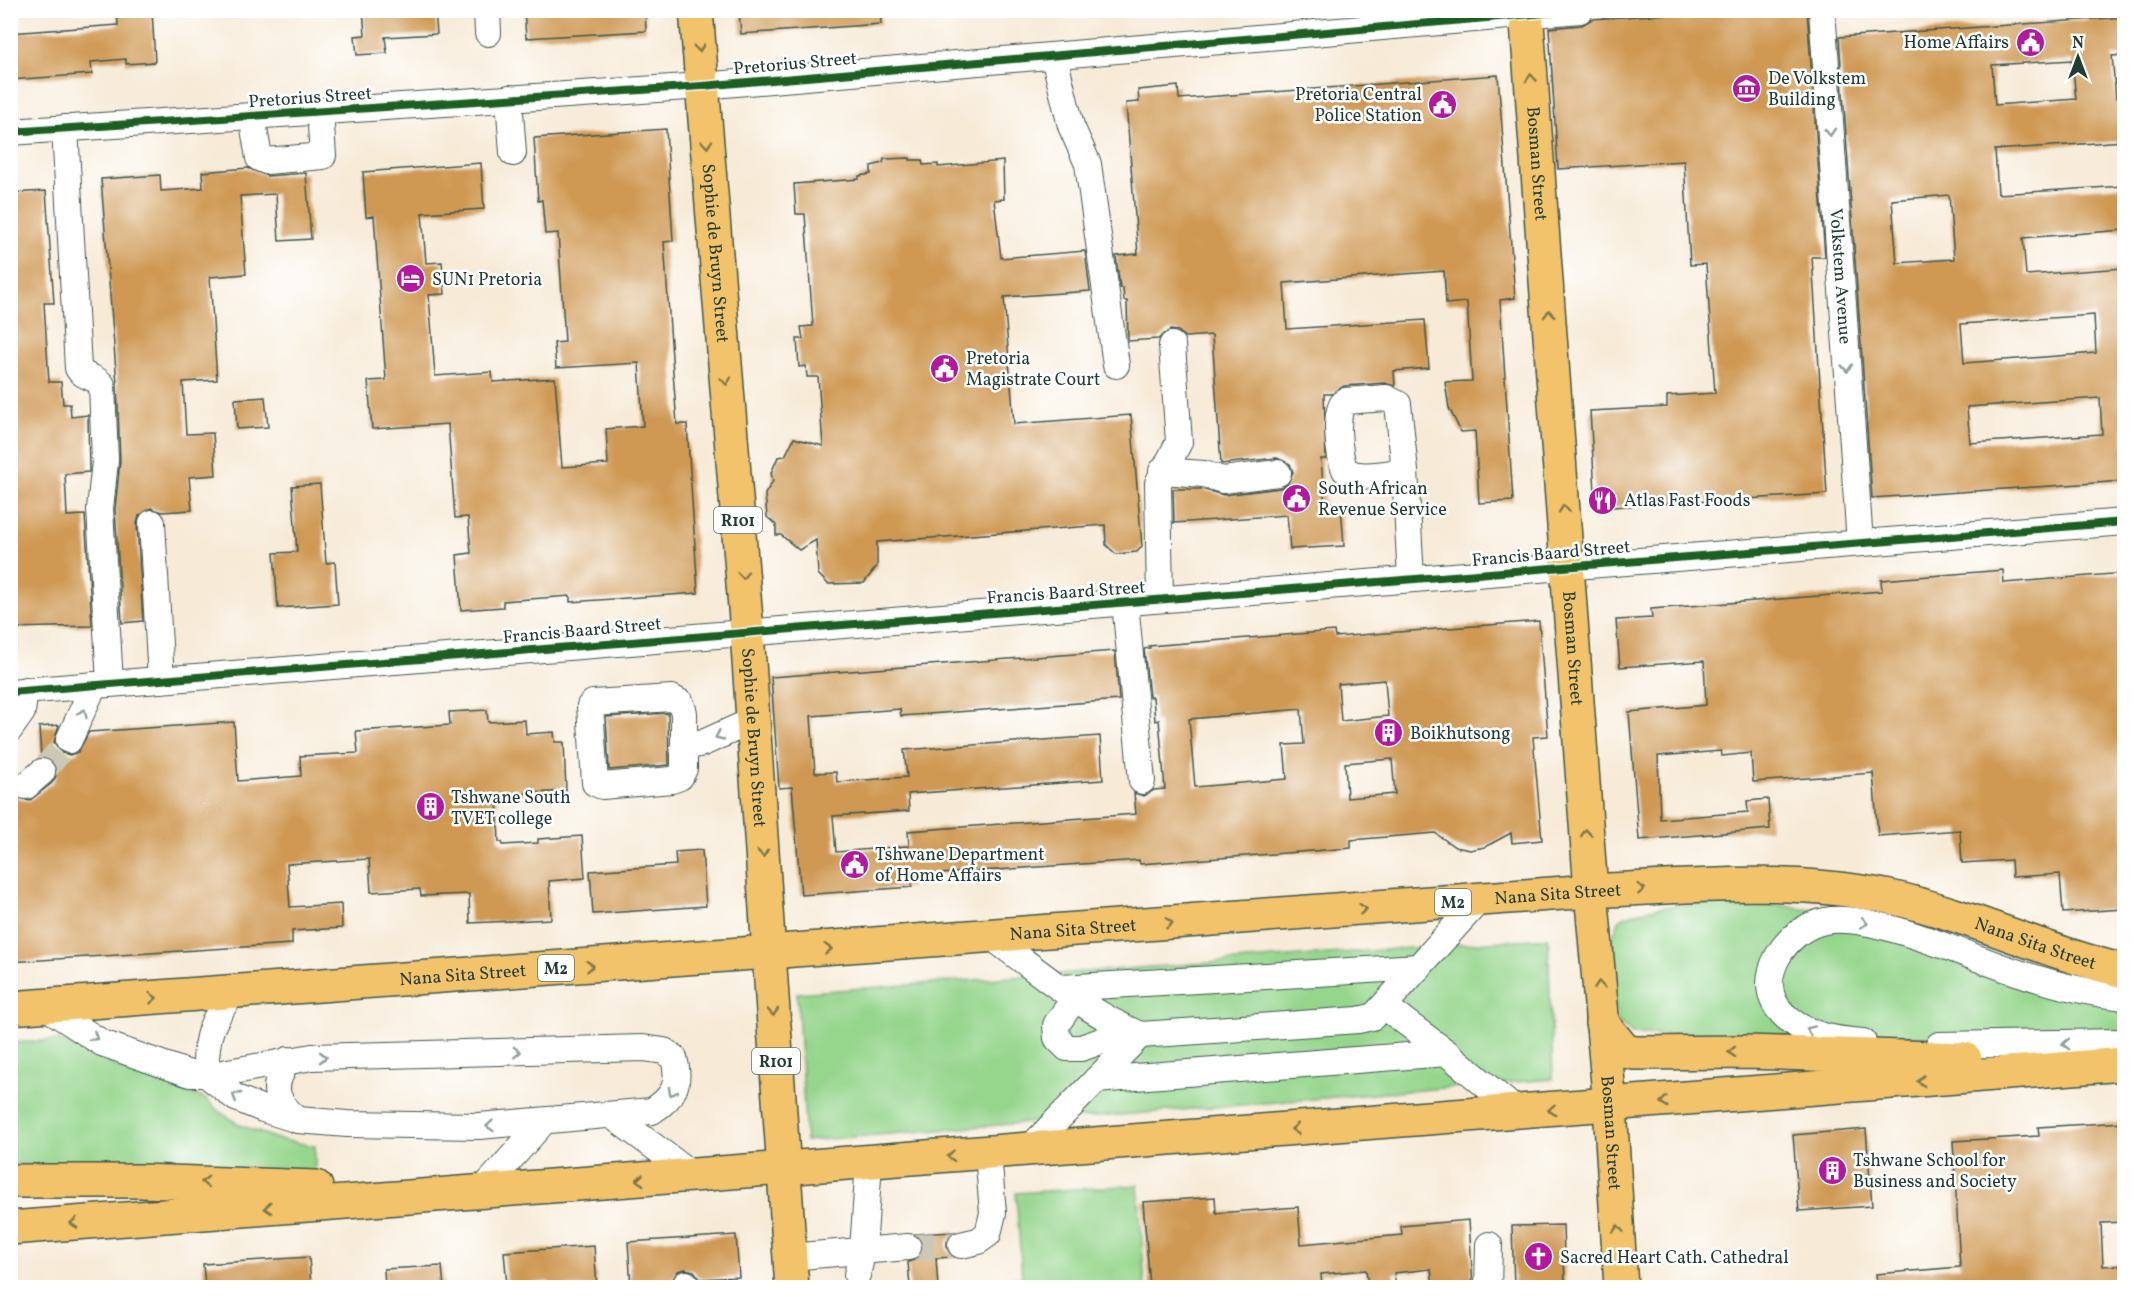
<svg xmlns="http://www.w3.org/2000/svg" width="2135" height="1298" viewBox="0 0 2135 1298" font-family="Vollkorn,serif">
	<rect width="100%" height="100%" fill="#fff"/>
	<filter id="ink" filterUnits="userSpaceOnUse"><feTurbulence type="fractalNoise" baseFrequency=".0167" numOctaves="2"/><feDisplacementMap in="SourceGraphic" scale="12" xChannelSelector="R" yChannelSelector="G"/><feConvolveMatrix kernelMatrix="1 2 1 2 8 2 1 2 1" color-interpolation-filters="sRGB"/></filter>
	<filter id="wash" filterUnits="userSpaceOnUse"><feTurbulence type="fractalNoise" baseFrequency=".008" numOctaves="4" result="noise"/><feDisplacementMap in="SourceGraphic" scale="24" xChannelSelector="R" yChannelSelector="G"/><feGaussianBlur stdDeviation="1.35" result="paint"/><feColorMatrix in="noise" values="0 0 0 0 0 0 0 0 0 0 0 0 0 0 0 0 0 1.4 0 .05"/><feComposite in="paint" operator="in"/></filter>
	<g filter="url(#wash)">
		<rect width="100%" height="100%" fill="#f7ebd8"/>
		<!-- green -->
		<g fill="#95d58c" stroke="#5a8960" stroke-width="1.5">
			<path d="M1768,904l75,9 281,85v44l-111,-5 -381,-3 -14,-13 -4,-20 -2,-63 8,-19c39,-20 104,-14 148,-15z"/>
			<path d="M1548,938l5,141 -747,62 -9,-148z"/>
			<path d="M59,1040l72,33 75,26 12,12 22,14 37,14 38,7v30l-304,-12v-121z"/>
			<path d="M1138,1185l7,102h-171l-1,-6 49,-3 -6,-85z"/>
		</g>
		<g id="blocks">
			<!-- building -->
			<g fill="#cf9952" fill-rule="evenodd">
				<path d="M117,10h35l3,52 -29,2v-5l-35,3 1,12 -82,6v-47l108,-8z"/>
				<path d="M363,10h72l2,24 -52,3 2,16 -30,2 -2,-19 10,-1z"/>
				<path d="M524,10h121l1,21 -120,7z"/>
				<path d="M739,10h141l1,14 -140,10z"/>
				<path d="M1731,10h76l18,247h-13l15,237 -231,14 -6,-97 77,-4v-11l48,-3 -9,-129 -16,1 -6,-104 -126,8 -9,-141 33,-3 10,-6z"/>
				<path d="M2124,17v38l-12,1 4,42 8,-1v44l-129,9 3,44 126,-8v44l-101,8 3,37 98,-7v213l-252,17 -33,-461zM2072,60l4,39 -81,6 -3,-40zM1949,195l5,64 -57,4 -5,-63zM2094,315l2,38 -132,10 -3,-39zM2100,398l2,36 -132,9 -3,-36z"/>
				<path d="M1498,75l17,223 -15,2 13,201 -34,2 -4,-72 -14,1 -12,-24 -4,-26 27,-1 -5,-79 -21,2 -2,-33 -160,12 3,46 138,-9 4,48 -35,3 1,15 -10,-3 -41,3 -12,8h-8l2,65h-5l4,49 16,-2 3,40 -54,3 -3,-34 -113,8 -1,-34h28l23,6 56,-7 7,-3 6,-13 -3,-8 -13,-6 -56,6 -9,-129 -27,2 -7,-6 -8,-1 -12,9 -30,2 -1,-40h-3l-1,-13h-3l-4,-32 22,-2 -12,-151 13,-1 -1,-12 40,-4 1,13z"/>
				<path d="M666,129l7,112 -9,1 9,130 4,52h10l11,169 -128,9v-6l-67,5v6l-42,3 -4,-55 14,-2 -3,-36 -13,1 -7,-94 -76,5 -4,-48 18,-1 -12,-164 -8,1 -3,-45 118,-9 3,46 -62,4 4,50 16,-1 3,32 -16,1 6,81 57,-4 1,10 62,-4 7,89 46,-3 -2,-35 37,-3 -4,-63 -83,5 -2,-25 11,-1 -7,-109 -13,1 -3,-34 -4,1 -4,-63z"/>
				<path d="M910,158v2h12l1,5 15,-1v3l65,-6 1,38 -10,1 7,58 84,-7 5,40 -86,6 10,127 117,-9 11,131 -5,6 -21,2 -10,-9 -1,-20 -228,17v24l-13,17 -36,1 -10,-10 -2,-34 -17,10 -18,-15h-5v-10l-9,-8 -2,-23 8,-13 -2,-8 7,-16 7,-1 9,-18 29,8 -5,-69h-11l-1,-11 -7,1 -2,-28h6l-2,-12 12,-1 -8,-112h-9l-2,-30 65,-5v-3l12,-2v-8l12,-3 1,-4z"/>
				<path d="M248,168l19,8 39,-3 5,66 -32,2 -3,-47 -36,2 6,78 -36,3 7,103 -34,2 3,52 27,-1 3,42 -27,2 3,33 -30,2 -11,-4 -12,8 -2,8 6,97 -21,2 -7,-114 5,-48 -3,-77 -16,-205 59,-4 1,16 42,-3 -1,-16z"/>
				<path d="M46,191l8,112h-10l5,79h12l2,22h7l1,13 17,-2 1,57 -24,2 2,42 18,-1 7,111 -82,2v-435z"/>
				<path d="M265,397l3,30 -31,2 -2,-30z"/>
				<path d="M320,484l6,79 9,-1 3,42 -60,4 -4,-55 23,-1 -5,-66z"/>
				<path d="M2003,570l1,13 120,-10v336l-61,4 -3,-39 -48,3 -1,-17 -49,3 -2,-33 -82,6 -5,-63 -120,9 -2,-29 -29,3 -1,-5 -63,5 2,63 88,-7 -1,-11 21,-2 2,30 -131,11 -10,-128 77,-7 -2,-44 -84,6 -4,-47 36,-2 -1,-9 231,-18 -1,-11z"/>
				<path d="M1539,621l9,115 -15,1 9,103 -30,3 -1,-10 -26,14 -15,3 -15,-3 -20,-14 -84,7v8l-211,16 -1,-4 -228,16 1,11 -111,8 -9,-108 -13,1 -8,-111 344,-26 4,49 -218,16 -1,-7 -89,7 4,57 21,-1 1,10 70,-5 -3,-27 196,-14 3,44 -195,14 1,17 -76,5 3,36 73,-6 -1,-15 228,-17 -2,-21 10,3 10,-6 11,-1 -6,-69 -4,1 -2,-24h-4l-5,-48 6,-1 -1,-2 185,-15 1,6zM1385,680l3,36 -47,5 -3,-37zM1301,709l3,35 -20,1 3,34 -92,8 -6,-68zM1392,759l3,35 -48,4 -2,-35z"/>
				<path d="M487,710l1,12 37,-2 1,14 28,-2 1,10h9l2,49 -69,4 2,47h3l1,3 35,-2v-4l44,-3 3,42 -36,3 2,38 -81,4 -1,-29 -48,2 -1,-7 -49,3 -2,-33 -82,5 3,43 51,-3 1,24 -50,3v13l-282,18v-175l5,9 14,5 23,-18 4,-7 -2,-13 -13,-6 -2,-30 20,-2 -5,17 8,11 8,2 8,-3 11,-20 145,-10 4,59 63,-5 -1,-20 58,-3 -2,-22 94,-6 -1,-13z"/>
				<path d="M668,713l1,52 -60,5 -3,-53z"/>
				<path d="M702,850l4,56 -113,8 -3,-43 86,-6 -1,-13z"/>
				<path d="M2124,1122v100l-23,1 2,43 21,-1v22h-247l-1,-13 84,-7 -7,-126 86,-5 -1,-9z"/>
				<path d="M1866,1129l6,77 -73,5 -6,-76z"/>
				<path d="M1215,1197l1,16 82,-6 3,37 101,-9 -1,-9 68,-6 4,67h-40l-2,-18 -37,4 2,14h-28l-2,-17 -45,4 1,13h-172l-7,-85z"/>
				<path d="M1563,1225l2,62h-51l-2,-61z"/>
				<path d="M955,1232l-8,9v8l6,8 -17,1 2,29h-28l-2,-25 9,-3 6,-13 -8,-12z"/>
				<path d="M736,1235l3,42 -39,2 -6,-8 -9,-2 -7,2 -6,10 -8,1 1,5h-34l-3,-45z"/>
				<path d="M594,1246l3,41h-47l-1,-5 -42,3 -3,-33z"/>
				<path d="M309,1257l2,30h-106l-2,-23z"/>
				<path d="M442,1266l2,21h-59l-1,-18z"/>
			</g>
		</g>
	</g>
	<g filter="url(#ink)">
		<use href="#blocks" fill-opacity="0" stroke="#3f574d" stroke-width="1.5"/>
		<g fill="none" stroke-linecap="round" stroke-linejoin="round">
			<!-- minor-tunnel -->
			<g stroke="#ccc8b7" stroke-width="26" stroke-dasharray="26 13" stroke-linecap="butt">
				<path d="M42,772l27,-32"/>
				<path d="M908,1247l53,-2"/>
			</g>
			<defs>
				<g id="minor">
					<path d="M487,10l1,23"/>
					<path id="s1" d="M1822,10l38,533"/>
					<path d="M1054,57l17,69 17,38 28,201"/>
					<path d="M509,98l4,55"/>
					<path d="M252,116l7,42 7,3 57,-5 -3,-45"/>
					<path d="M65,128l13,240c5,10 18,8 24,17l3,76 -5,48 10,174"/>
					<path d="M10,132l692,-46 878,-76"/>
					<path d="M1162,471l42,3 19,6 55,-7"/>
					<path d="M1405,471c-17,2 -46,10 -60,-1 -6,-14 -12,-59 0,-69l41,-3 12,6 7,67 6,108"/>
					<path d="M152,523l9,157"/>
					<path d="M1160,599l-2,-116 21,-41 -7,-97"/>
					<path d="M1125,602l17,179"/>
					<path d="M10,692l2114,-170"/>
					<path d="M672,698l9,5 3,10v56l-4,8 -8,3 -70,6 -7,-3 -5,-77 3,-3z"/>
					<path d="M10,729l12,-17 3,-22"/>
					<path d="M69,740l25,-55"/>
					<path d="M683,748l20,-5 51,-23"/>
					<path d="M26,786l16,-14"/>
					<path d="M992,937c48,36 93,74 148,98l218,-15 14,-3 5,-4 102,-113"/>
					<path d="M1060,988l359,-21"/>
					<path d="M1074,999l-18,26 1,13 10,10h14l49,-17"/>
					<path d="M45,1006l57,37 88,31h27l95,-17 331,-9 21,3 10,7c7,26 0,39 -22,53l-173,15 -132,-2 -49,-4 -35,-11 -27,-11 -30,-24c-1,-39 5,-52 28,-83"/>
					<path d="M1384,1006l63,47 72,60"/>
					<path d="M1863,1042c-27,-2 -60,-7 -80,-28 -33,-33 3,-86 42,-93 46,-9 142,35 188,50 36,12 74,22 111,26"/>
					<path d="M1939,1045l185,-3"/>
					<path d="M288,1060c-17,27 -15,39 10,60"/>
					<path d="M1096,1080l351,-27"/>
					<path d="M611,1115l83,61"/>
					<path d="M1028,1150l112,-115"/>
					<path d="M481,1192l63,-71"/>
					<path d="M961,1245l17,-4 10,-7 5,-21 -5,-60"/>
					<path d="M789,1257l119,-10"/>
					<path d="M857,1275l6,-25 6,-88"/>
					<path d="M686,1284v4"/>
					<path d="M1488,1288l1,-43"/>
				</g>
				<g id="major">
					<path id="s2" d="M696,10l51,622 45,656"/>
					<path id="s3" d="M1526,10l65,881 19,215 11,182"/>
					<path id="s4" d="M10,1008l1581,-117c100,-5 200,-15 299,6 80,18 155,55 234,74"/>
					<path d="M1602,1023l23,28 10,2 111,-1 219,7"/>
					<path d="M10,1181h131l175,6"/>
					<path d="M10,1228l2114,-164"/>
				</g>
			</defs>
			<!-- minor casing -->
			<use href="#minor" stroke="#3f574d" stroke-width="28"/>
			<!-- major casing -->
			<use href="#major" stroke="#3f574d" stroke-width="36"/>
			<!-- minor -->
			<use href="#minor" stroke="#fff" stroke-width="26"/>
			<!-- major -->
			<use href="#major" stroke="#f2c36a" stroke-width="33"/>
			<defs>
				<g id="cycleway">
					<path d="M10,132l692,-46 878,-76"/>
					<path d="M10,692l2114,-170"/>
				</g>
			</defs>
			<!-- cycleway casing -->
			<use href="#cycleway" stroke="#fff" stroke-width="11"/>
			<!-- cycleway -->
			<use href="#cycleway" stroke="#1b5e20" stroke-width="8"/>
		</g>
		<!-- one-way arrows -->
		<defs><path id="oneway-chevron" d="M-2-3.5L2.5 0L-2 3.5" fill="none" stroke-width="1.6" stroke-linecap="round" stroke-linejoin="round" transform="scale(1.5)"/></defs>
		<g stroke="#7e794c">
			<use href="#oneway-chevron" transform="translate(699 48) rotate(85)"/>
			<use href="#oneway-chevron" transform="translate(1531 78) rotate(-94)"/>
			<use href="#oneway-chevron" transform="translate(707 144) rotate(85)"/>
			<use href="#oneway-chevron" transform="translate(1549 314) rotate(-94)"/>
			<use href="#oneway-chevron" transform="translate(726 381) rotate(85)"/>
			<use href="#oneway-chevron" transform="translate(1564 509) rotate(-94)"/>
			<use href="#oneway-chevron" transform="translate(743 575) rotate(85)"/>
			<use href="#oneway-chevron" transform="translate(1586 833) rotate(-94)"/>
			<use href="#oneway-chevron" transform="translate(763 853) rotate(86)"/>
			<use href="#oneway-chevron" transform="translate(1641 889) rotate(-3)"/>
			<use href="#oneway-chevron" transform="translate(1363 909) rotate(-4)"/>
			<use href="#oneway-chevron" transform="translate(1169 923) rotate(-4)"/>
			<use href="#oneway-chevron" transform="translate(828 949) rotate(-4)"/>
			<use href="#oneway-chevron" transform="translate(590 966) rotate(-4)"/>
			<use href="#oneway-chevron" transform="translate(1599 985) rotate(-95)"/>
			<use href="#oneway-chevron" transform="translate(153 998) rotate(-4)"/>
			<use href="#oneway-chevron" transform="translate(773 1012) rotate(87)"/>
			<use href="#oneway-chevron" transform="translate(1732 1052) rotate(179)"/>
			<use href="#oneway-chevron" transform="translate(1921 1081) rotate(175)"/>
			<use href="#oneway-chevron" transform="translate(1664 1102) rotate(175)"/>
			<use href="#oneway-chevron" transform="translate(1552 1110) rotate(176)"/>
			<use href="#oneway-chevron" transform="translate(1295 1129) rotate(176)"/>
			<use href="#oneway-chevron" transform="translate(951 1156) rotate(176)"/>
			<use href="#oneway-chevron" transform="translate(640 1180) rotate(176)"/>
			<use href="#oneway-chevron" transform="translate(205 1182) rotate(-179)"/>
			<use href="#oneway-chevron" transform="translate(268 1208) rotate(176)"/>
			<use href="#oneway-chevron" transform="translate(74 1223) rotate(176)"/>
			<use href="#oneway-chevron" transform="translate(1618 1229) rotate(-93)"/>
		</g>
		<g stroke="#8f9e9a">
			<use href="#oneway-chevron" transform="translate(1830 132) rotate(86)"/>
			<use href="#oneway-chevron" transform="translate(1847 368) rotate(86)"/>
			<use href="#oneway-chevron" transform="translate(83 713) rotate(-65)"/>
			<use href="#oneway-chevron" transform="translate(719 736) rotate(155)"/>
			<use href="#oneway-chevron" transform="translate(1864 923) rotate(11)"/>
			<use href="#oneway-chevron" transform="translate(1810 1030) rotate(-156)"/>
			<use href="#oneway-chevron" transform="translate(94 1037) rotate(33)"/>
			<use href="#oneway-chevron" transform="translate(2066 1044) rotate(179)"/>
			<use href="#oneway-chevron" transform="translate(517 1052) rotate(-2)"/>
			<use href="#oneway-chevron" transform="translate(323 1057)"/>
			<use href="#oneway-chevron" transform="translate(672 1092) rotate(119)"/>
			<use href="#oneway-chevron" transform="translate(236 1096) rotate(-149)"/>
			<use href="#oneway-chevron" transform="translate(490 1126) rotate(175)"/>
		</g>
	</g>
	<!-- icons -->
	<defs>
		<symbol id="civic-disc" viewBox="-11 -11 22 22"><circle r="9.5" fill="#b5179e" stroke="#fff"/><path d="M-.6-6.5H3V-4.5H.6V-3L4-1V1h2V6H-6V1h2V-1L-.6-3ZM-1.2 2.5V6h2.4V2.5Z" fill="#fff"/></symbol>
		<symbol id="museum-disc" viewBox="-11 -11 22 22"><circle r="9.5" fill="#b5179e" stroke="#fff"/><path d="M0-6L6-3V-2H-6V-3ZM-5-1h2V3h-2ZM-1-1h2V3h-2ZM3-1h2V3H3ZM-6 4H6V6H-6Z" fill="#fff"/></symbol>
		<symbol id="hotel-disc" viewBox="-11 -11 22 22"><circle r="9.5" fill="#b5179e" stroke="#fff"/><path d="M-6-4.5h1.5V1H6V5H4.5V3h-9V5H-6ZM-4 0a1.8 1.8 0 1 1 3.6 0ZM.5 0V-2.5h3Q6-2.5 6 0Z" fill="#fff"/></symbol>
		<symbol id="restaurant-disc" viewBox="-11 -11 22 22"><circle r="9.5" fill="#b5179e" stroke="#fff"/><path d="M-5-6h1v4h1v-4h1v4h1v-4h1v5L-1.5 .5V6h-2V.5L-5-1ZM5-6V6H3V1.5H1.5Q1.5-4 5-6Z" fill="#fff"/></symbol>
		<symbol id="building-disc" viewBox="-11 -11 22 22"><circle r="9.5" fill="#b5179e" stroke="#fff"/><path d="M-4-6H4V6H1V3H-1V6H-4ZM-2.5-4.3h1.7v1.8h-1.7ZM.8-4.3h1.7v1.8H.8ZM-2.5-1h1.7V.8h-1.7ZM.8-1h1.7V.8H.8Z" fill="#fff"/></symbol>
		<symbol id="church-disc" viewBox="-11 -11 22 22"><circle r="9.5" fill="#b5179e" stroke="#fff"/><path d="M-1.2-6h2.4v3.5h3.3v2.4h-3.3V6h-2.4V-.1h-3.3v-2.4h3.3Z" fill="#fff"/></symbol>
	</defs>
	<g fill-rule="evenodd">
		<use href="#civic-disc" x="2014" y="26" width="33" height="33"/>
		<use href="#museum-disc" x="1730" y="72" width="33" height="33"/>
		<use href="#civic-disc" x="1426" y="88" width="33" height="33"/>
		<use href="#hotel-disc" x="394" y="262" width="33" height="33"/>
		<use href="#civic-disc" x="928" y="352" width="33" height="33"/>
		<use href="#civic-disc" x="1280" y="482" width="33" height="33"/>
		<use href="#restaurant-disc" x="1586" y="484" width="33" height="33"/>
		<use href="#building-disc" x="1372" y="716" width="33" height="33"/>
		<use href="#building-disc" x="414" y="790" width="33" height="33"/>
		<use href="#civic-disc" x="838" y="848" width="33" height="33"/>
		<use href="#building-disc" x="1816" y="1154" width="33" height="33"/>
		<use href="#church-disc" x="1522" y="1240" width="33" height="33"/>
	</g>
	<g text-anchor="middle" stroke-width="5" stroke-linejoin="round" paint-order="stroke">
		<!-- shield labels -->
		<g fill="#fff" stroke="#627771" stroke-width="1.5">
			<rect x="714" y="507" width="48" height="26" rx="4.5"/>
			<rect x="1435" y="889" width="36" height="26" rx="4.5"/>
			<rect x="538" y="955" width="36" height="26" rx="4.5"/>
			<rect x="752" y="1048" width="48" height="26" rx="4.5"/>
		</g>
		<g font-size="16" font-weight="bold" fill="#1f3d34">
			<text x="738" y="526">R101</text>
			<text x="1453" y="908">M2</text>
			<text x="556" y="974">M2</text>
			<text x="776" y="1067">R101</text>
		</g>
		<!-- poi labels -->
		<g font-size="18" fill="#1f3d34" stroke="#fff" text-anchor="start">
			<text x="2009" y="48" text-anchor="end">Home Affairs</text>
			<text x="1768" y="84">De Volkstem<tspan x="1768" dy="21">Building</tspan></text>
			<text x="1422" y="100" text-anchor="end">Pretoria Central<tspan x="1422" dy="21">Police Station</tspan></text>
			<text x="432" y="285">SUN1 Pretoria</text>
			<text x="966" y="364">Pretoria<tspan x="966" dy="21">Magistrate Court</tspan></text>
			<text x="1318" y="494">South African<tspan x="1318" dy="21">Revenue Service</tspan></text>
			<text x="1624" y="506">Atlas Fast Foods</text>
			<text x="1410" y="739">Boikhutsong</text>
			<text x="451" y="803">Tshwane South<tspan x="451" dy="21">TVET college</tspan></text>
			<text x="875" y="860">Tshwane Department<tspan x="875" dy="21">of Home Affairs</tspan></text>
			<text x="1853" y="1166">Tshwane School for<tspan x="1853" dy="21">Business and Society</tspan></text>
			<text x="1560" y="1263">Sacred Heart Cath. Cathedral</text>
		</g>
		<!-- street labels -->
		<g font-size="18" fill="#1f3d34" stroke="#fff">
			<text transform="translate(795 63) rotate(-5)" y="6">Pretorius Street</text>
			<text transform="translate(310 97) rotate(-4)" y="6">Pretorius Street</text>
			<text dy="6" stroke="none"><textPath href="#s3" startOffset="154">Bosman Street</textPath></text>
			<text dy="6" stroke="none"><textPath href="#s2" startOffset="244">Sophie de Bruyn Street</textPath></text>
			<text dy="6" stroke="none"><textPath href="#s1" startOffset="267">Volkstem Avenue</textPath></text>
			<text transform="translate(1551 553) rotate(-5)" y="6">Francis Baard Street</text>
			<text transform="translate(1066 592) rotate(-4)" y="6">Francis Baard Street</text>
			<text transform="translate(582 630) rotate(-5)" y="6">Francis Baard Street</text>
			<text dy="6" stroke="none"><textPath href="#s3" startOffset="640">Bosman Street</textPath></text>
			<text dy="6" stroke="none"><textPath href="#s2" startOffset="730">Sophie de Bruyn Street</textPath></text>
			<text dy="6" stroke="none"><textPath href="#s4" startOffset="1552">Nana Sita Street</textPath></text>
			<text dy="6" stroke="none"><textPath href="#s4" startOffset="1066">Nana Sita Street</textPath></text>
			<text dy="6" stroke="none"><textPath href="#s4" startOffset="2038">Nana Sita Street</textPath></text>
			<text dy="6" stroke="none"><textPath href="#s4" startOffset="454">Nana Sita Street</textPath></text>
			<text dy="6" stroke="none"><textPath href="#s3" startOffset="1126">Bosman Street</textPath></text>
		</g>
	</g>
	<!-- margin -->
	<rect width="2135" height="1298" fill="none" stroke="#fff" stroke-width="36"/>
	<!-- north arrow -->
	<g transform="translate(2078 57)" stroke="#ffffff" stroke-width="4.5" paint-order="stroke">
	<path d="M0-4.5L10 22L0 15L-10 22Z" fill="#1f3d34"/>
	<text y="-9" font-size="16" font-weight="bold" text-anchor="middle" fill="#1f3d34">N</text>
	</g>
</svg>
